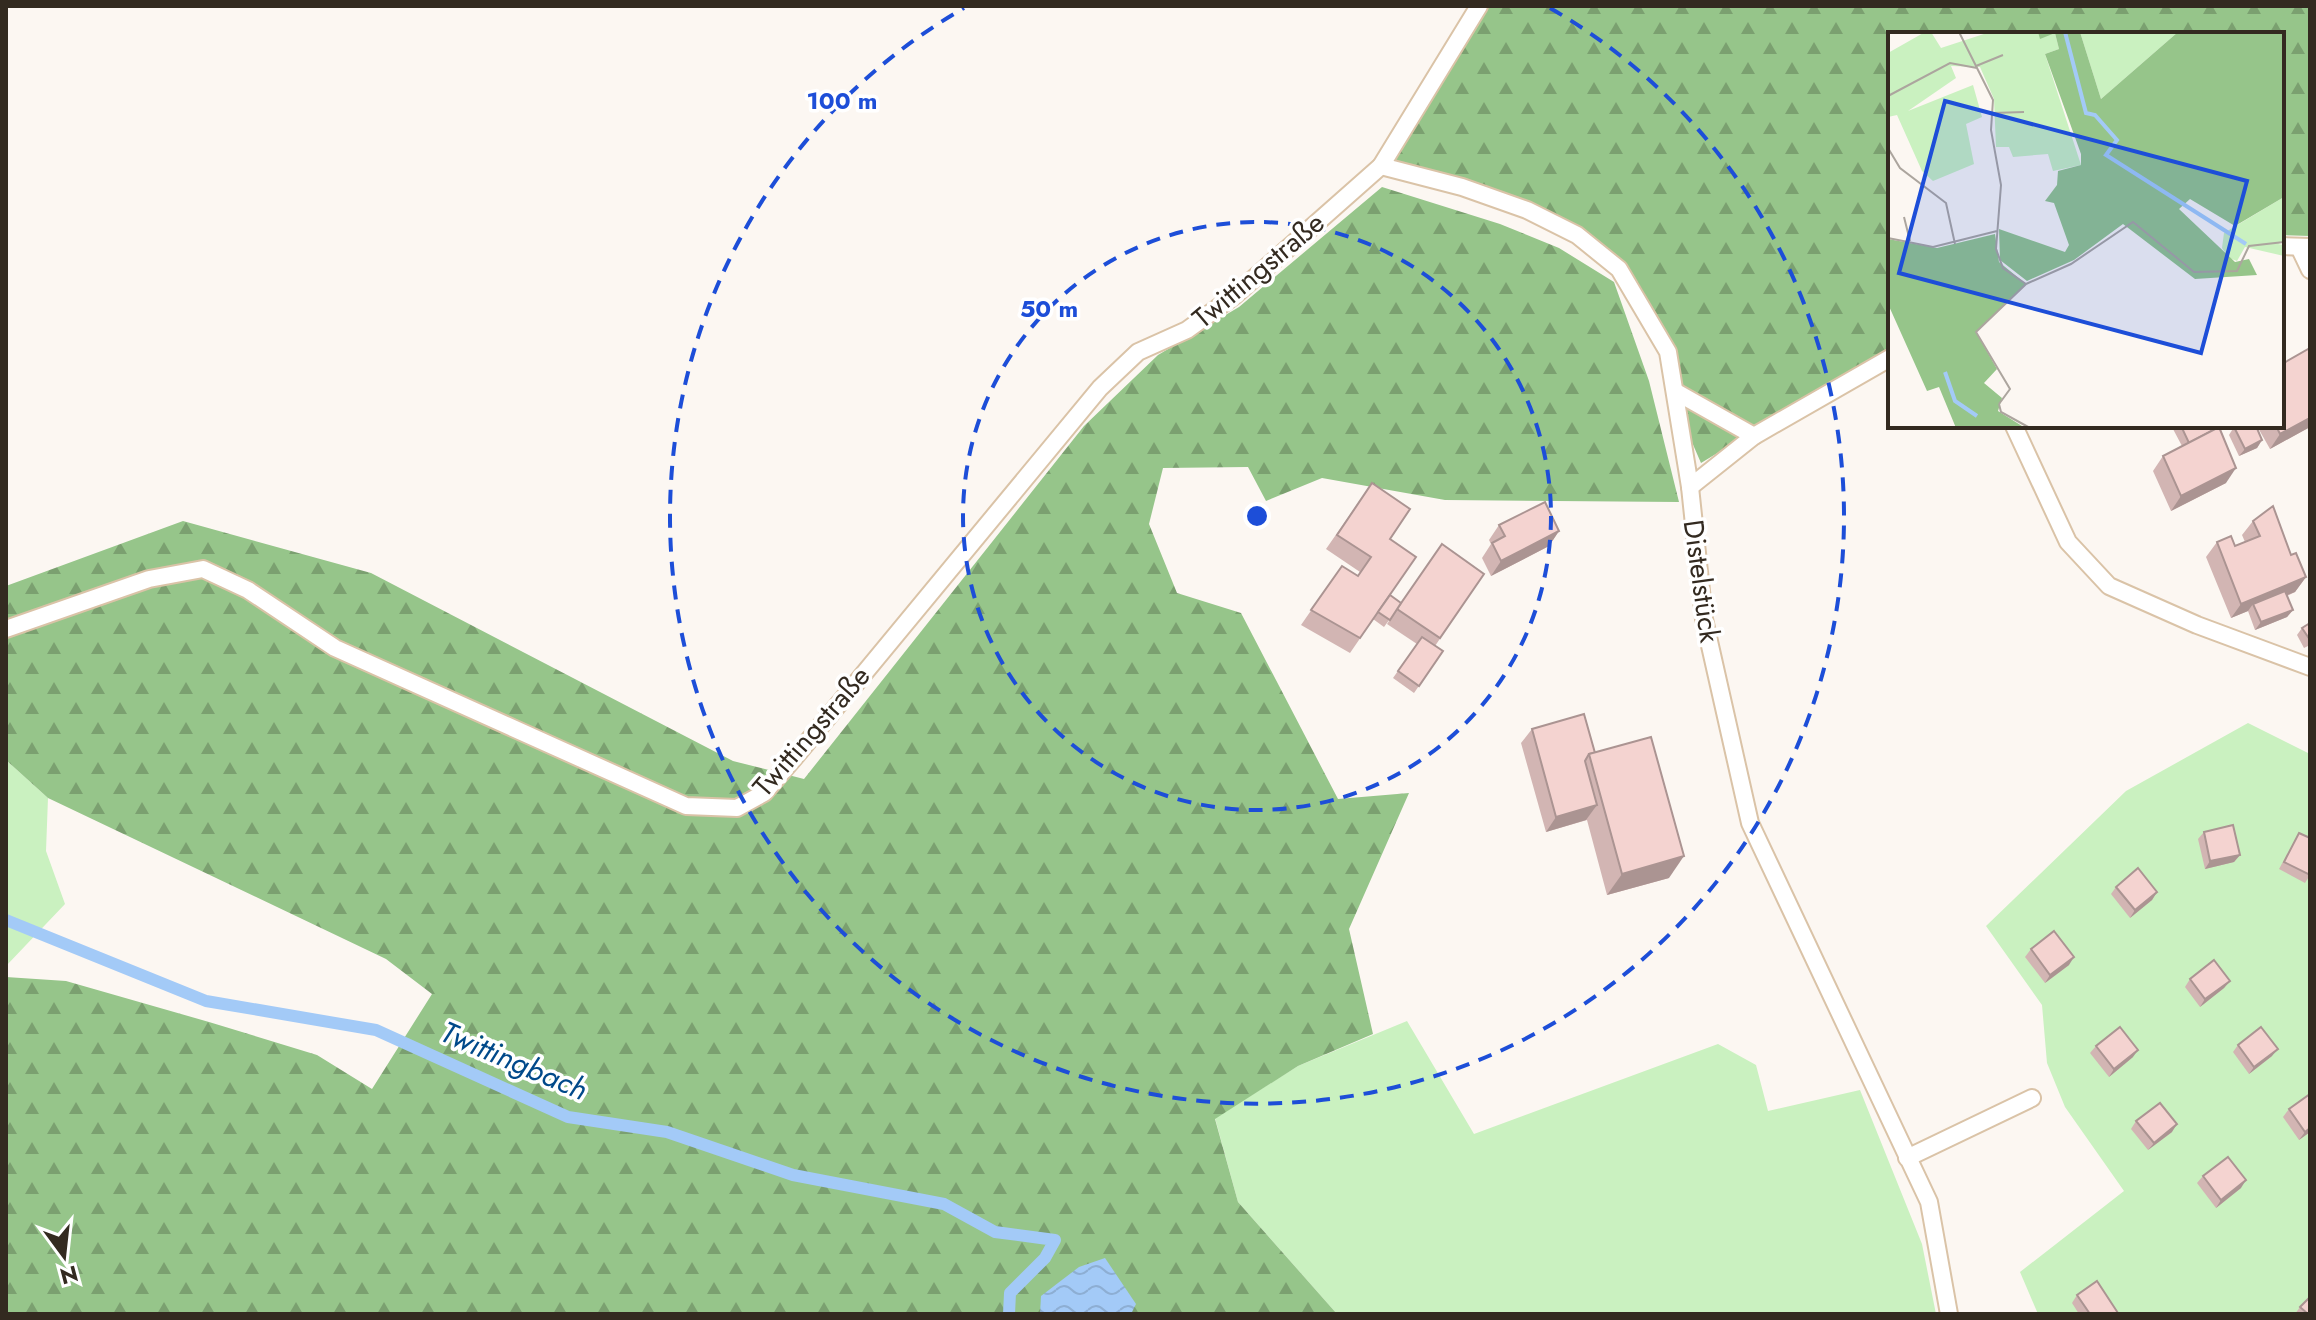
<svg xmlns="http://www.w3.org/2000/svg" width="2316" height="1320" viewBox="0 0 2316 1320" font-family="Jost,sans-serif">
	<defs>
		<pattern id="forest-firs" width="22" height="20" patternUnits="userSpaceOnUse" patternTransform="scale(2)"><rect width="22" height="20" fill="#96c58a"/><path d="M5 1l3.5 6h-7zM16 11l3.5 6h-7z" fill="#7ba070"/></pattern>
		<pattern id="water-waves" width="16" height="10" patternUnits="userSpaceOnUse" patternTransform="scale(2)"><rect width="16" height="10" fill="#a3caf7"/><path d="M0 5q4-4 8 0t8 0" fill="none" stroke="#8daed3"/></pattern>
	</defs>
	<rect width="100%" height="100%" fill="#fcf7f2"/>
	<!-- green -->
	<g fill="#caf1c0">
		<path d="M2248,723l62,31v560h-272l-18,-42 104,-81 -59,-84 -18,-44 -5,-58 -56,-79 140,-135z"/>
		<path d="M6,760l42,38 -2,53 19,53 -59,62z"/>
		<path d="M1407,1021l67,113 244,-90 38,21 12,46 92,-21 62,154 14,70h-599l-99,-112 -23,-84 83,-52z"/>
	</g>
	<!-- forest -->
	<g fill="url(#forest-firs)">
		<path d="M1479,6h831v230l-28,-1v-201h-392v314l-189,115 -20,-46 -13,-65 -49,-83 -42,-34 -196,-69z"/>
		<path d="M1382,187l118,37 59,24 55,34 35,99 30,121 -234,-2 -123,-22 -56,23 -18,-34 -85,1 -14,56 28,69 64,20 97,186 71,-6 -60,136 24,105 -75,32 -83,53 23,83 99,112h-1331v-337l60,4 143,41 108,33 55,34 60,-95 -46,-35 -338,-161 -42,-38v-174l177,-65 188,52 362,188 71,18 280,-353 74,-71 81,-48z"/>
	</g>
	<!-- water -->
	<path fill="url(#water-waves)" d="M1105,1258l31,46 -5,10h-91l1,-18 38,-29z"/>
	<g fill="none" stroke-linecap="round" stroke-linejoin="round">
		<!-- stream -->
		<path stroke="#a3caf7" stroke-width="12" d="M6,920l200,81 170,29 192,87 99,15 126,43 151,29 51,28 60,8 -10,18 -35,35 -1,21"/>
		<defs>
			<g id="service">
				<path d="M1479,6l-98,160 81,21 65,23 50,25 42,34 49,83 22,135 14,132 46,204 179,379 20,112"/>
				<path d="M2282,246l28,1"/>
				<path d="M2299,247l11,23"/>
				<path d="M1676,392l78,44"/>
				<path d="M2014,426l54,116 41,44 88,39 113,42"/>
				<path d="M1690,487l64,-51 136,-78"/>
				<path d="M6,629l143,-50 54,-10 45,21 87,58 351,158 51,2 27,-15 31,-36 305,-369 38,-36 49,-22 47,-34 147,-130"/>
				<path d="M1907,1158l125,-60"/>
			</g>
		</defs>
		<!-- service casing -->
		<use href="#service" stroke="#dac3a7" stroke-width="20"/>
		<!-- service -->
		<use href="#service" stroke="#fff" stroke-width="16"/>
	</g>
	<!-- wall -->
	<g fill="#d2b5b3">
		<path d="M2176,426h34l16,57 -55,28 -18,-40 10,-15 19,-10 -9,-17z"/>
		<path d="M2257,426h25l28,1 -40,22z"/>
		<path d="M2234,427l28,13 -5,8 -18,8 -10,-21z"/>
		<path d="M1372,483l18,56 26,18 -66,96 -49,-28 41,-59 15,10 3,-4 -34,-23z"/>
		<path d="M2253,521l38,34 15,22 -11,15 -8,4 6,14 -6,7 -32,13 -7,-19 -17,7 -25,-61 11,-15 18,4 10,-4 -3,-7z"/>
		<path d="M1499,525l60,6 -10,15 -58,30 -9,-18 9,-14 -2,-4z"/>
		<path d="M1484,574l-49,72 8,5 -29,42 -21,-15 24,-34 -30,-20 8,-12 -11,15 -11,-8 17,-24 11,8z"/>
		<path d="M2310,623v22l-6,3 -7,-13 5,-7z"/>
		<path d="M1532,729l63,24 74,125 -62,17 -20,-75 -41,12 -25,-89z"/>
		<path d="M2204,832l36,23 -6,7 -29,7 -7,-30z"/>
		<path d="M2299,833l11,42 -5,8 -26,-14z"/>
		<path d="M2116,887l41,5 -5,8 -22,18 -19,-24z"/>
		<path d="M2031,949l38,16 -24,18 -20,-26z"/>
		<path d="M2190,979l40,2 -6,7 -24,19 -15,-20z"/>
		<path d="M2238,1045l34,11 -23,18 -16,-22z"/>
		<path d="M2096,1046l37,11 -24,20 -19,-24z"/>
		<path d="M2289,1109l21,23 -11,8 -16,-23z"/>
		<path d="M2136,1121l36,11 -24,18 -17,-21z"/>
		<path d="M2203,1176l38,12 -25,20 -19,-25z"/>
		<path d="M2077,1295l40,19h-38l-7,-11z"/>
		<path d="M2300,1307l10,7h-15z"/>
	</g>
	<!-- shaded-wall -->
	<g fill="#ab9492">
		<path d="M2310,418v9l-40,22 10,-15z"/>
		<path d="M2262,440l-5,8 -18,8 6,-7z"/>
		<path d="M2236,468l-10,15 -55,28 10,-15z"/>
		<path d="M1559,531l-10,15 -58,30 10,-15z"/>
		<path d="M2306,577l-11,15 -40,16 -2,-4 -5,7 -17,7 10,-14z"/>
		<path d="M2293,610l-6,7 -32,13 6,-8z"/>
		<path d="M1597,805l-11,15 -40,12 10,-15z"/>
		<path d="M2240,855l-6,7 -29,7 5,-8z"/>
		<path d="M1684,856l-15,22 -62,17 15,-21z"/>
		<path d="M2157,892l-5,8 -22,18 5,-8z"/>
		<path d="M2074,957l-5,8 -24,18 5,-8z"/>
		<path d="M2230,981l-6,7 -24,19 5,-8z"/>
		<path d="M2278,1049l-6,7 -23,18 5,-7z"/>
		<path d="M2138,1050l-5,7 -24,20 5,-8z"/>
		<path d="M2177,1124l-5,8 -24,18 6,-7z"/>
		<path d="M2310,1128v4l-11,8 6,-8z"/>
		<path d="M2246,1180l-5,8 -25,20 5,-8z"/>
	</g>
	<!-- building -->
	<g fill="#f4d3d0" stroke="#ab9492" stroke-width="2">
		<path d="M2310,348v70l-30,16 -4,-8h6v-62z"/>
		<path d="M2181,426h29l2,5 -23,12z"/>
		<path d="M2237,426h19l6,14 -17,9 -11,-22z"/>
		<path d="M2219,427l17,41 -55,28 -18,-40z"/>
		<path d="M1372,483l38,26 -20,30 26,18 -56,81 -49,-28 31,-44 16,10 13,-19 -34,-22z"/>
		<path d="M1545,502l14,29 -58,30 -9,-18 13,-7 -6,-11z"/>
		<path d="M2273,506l18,49 5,-2 10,24 -65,27 -24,-62 14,-6 4,10 25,-10 -7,-15z"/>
		<path d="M1442,544l42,30 -44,64 -43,-29z"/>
		<path d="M2285,591l8,19 -32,12 -8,-18z"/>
		<path d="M1390,595l11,8 -11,17 -12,-8z"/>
		<path d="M2310,623v17l-8,-12z"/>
		<path d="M1422,637l21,14 -24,35 -21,-15z"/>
		<path d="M1584,714l11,39 -6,1 -4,7 12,44 -41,12 -24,-88z"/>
		<path d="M1651,737l33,119 -62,18 -33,-120z"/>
		<path d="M2233,825l7,30 -30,6 -6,-29z"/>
		<path d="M2299,833l11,5v37l-26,-13z"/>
		<path d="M2138,868l19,24 -22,18 -19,-23z"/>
		<path d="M2054,931l20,26 -24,18 -19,-26z"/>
		<path d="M2214,960l16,21 -25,18 -15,-20z"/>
		<path d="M2120,1027l18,23 -24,19 -18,-23z"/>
		<path d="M2261,1027l17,22 -24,18 -16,-22z"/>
		<path d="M2310,1094v34l-5,4 -16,-23z"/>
		<path d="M2160,1103l17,21 -23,19 -18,-22z"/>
		<path d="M2228,1157l18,23 -25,20 -18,-24z"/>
		<path d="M2097,1281l21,32 -2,1h-26l-13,-19z"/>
		<path d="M2310,1297v17h-2l-8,-7z"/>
	</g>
	<!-- distance rings -->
	<g fill="none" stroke="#1d4ed8" stroke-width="4" stroke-dasharray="14 10">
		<circle cx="1257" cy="516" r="294"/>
		<path d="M1550 8A587 587 0 1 1 964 8"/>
	</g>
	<g text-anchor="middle" stroke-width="7" stroke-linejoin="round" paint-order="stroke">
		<!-- street labels -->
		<g font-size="28" fill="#332a20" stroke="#fff">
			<text transform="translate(1258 270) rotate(-40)" y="10">Twittingstraße</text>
			<text transform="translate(1702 581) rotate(82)" y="10">Distelstück</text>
			<text transform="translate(811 731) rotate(-49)" y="10">Twittingstraße</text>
		</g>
		<!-- water labels -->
		<g font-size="30" font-style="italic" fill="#00498a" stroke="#fff">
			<text transform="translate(514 1061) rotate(23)" y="10">Twittingbach</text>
		</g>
	</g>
	<!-- overview -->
	<g transform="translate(1888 32)">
		<rect width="396" height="396" fill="#fcf7f2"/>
		<path d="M37,0h6l10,16 49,-16 65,1 4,16 -14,5 36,111 -28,6 -5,-17 -35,3 -4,-10h-13l-2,-48 -14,-32 -29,-1 5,12 -48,33 65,-26 9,32 -16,7 8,40 -41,17 -11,-10 -25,-56 -9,2v-64zM192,0h98l-77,67zM396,165v45l-6,2 6,1v11l-39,-9 -8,14 -8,-3 -7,-10 2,-15z" fill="#caf1c0"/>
		<path d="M150,0h42l21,67 77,-67h106v165l-49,29 -45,-27 -11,10 56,53 14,-3 8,16 -62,4 -72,-55 -49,36 -47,21 -27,-21 -1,-31 66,23 4,-7 -15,-42 -9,-2 12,-16 1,-14 23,-6v-11l-36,-100 14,-5 -4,-16 -15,6zM107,202l4,28 27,22 -50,48 21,37 -13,14 18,15 -4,13 24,15 -66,2 -17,-41 -12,4 -39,-87v-65l49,9z" fill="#96c58a"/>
		<path fill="none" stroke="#a3caf7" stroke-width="4" d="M177,0l21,81 9,2 22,25 -11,15 140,89M57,340l10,29 22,15"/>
		<path fill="none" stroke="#aca59e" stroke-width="2" d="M71,0l34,68 -2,30 10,55 -5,64 7,19 23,16 -50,48 34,57 -11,15M88,34l27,-11M0,64l62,-33 27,5M105,81l31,-1M0,116l12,20 46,35 9,41M16,185l6,24M0,206l45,9 64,-16M138,252l45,-20 62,-42 61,50 43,-1 12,-25 35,-4M111,372l2,8 29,16"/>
		<path fill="#1d4ed8" fill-opacity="0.15" stroke="#1d4ed8" stroke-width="4" d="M57,69l302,80 -46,172 -302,-80z"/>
		<rect width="396" height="396" fill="none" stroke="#332a20" stroke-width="4"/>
	</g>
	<circle cx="1257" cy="516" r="12" fill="#1d4ed8" stroke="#fff" stroke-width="4"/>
	<g font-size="24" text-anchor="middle" font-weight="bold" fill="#1d4ed8" stroke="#fff" stroke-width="7" stroke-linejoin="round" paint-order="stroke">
		<text x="842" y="109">100 m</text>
		<text x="1049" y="317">50 m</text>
	</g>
	<!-- border -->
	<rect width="2316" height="1320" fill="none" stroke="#332a20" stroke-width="16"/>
	<!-- north arrow -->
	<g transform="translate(64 1256) rotate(165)" stroke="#ffffff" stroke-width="6" paint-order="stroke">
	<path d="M0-6L14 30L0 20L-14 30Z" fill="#332a20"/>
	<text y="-12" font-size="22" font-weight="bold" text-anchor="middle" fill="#332a20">N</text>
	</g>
</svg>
